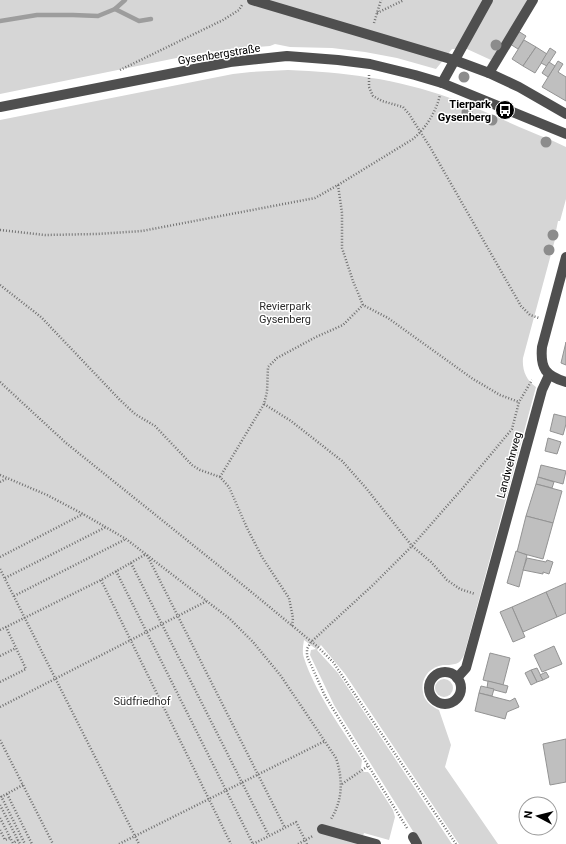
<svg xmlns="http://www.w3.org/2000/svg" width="566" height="844" viewBox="0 0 566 844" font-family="Roboto,sans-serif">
	<rect width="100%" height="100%" fill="#fff"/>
	<!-- green -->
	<g fill="#d6d6d6">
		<path d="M0,0h529l-38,60 -24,-11h-15l-16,20 -39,-11 -32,-6 -33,-4 -42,-1 -15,-3 -5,2 -37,3 -32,4 -201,41z"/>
		<path d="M288,70c55,2 110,9 162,28 34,12 67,29 101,42l15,7v52l-6,22h-2l-2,10 1,1 -34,126c-1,12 3,22 13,29l-72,268c-2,4 -4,8 -9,9 -4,1 -8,1 -12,1 -13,2 -23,13 -20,27 1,9 8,14 16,18l12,35 -6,22 53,77h-39l-114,-170 -24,-29 -4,5 21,23 114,171h-31l-87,-139 -24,-50 1,-5 5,-1 -12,-9c-1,6 -2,13 0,18 11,34 39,73 58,102l-1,8 3,4h4l2,2 23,36 2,7 -6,23 -25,-7 -4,11h-360v-724l233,-46 18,-2z"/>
		<circle cx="444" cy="688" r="9"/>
	</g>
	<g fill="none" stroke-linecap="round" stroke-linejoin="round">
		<!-- stream -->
		<g stroke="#9d9d9d" stroke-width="4.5">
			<path d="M115,9l24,12 12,-2"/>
			<path d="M0,21l37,-6h36l25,1 17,-7 10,-9"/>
		</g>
	</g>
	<!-- building -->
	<g fill="#bfbfbf" stroke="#939393">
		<path d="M518,31l8,5 -8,13 -8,-5z"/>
		<path d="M524,40l12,7 -13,19 -11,-7z"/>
		<path d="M536,47l11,7 -12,19 -12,-7z"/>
		<path d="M550,48l6,4 -9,14 -6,-3z"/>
		<path d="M558,61l5,3 -5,8 8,5v24l-24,-14z"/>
		<path d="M549,62l6,4 -7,11 -6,-4z"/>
		<path d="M566,342v23l-5,-2z"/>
		<path d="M554,414l12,3v7l-3,11 -13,-4z"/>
		<path d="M548,438l13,4 -4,12 -12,-3z"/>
		<path d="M541,465l25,6 -3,13 -25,-7z"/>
		<path d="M538,477l16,5 -2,6 -16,-4z"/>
		<path d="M536,484l26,7 -9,32 -27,-7z"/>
		<path d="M526,516l27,7 -10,36 -26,-7z"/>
		<path d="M516,551l11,4 -8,32 -12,-4z"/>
		<path d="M527,558l19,4 1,-2 6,2 -4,12 -6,-2v2l-20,-4z"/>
		<path d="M566,583v30l-9,4 -11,-25z"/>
		<path d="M546,592l11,25 -34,15 -11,-25z"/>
		<path d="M512,607l13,30 -12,5 -13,-30z"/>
		<path d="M554,646l8,18 -20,8 -8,-17z"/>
		<path d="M490,653l20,5 -7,27 -20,-5z"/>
		<path d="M537,668l6,12 -6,2 -6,-12z"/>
		<path d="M531,670l6,12 -6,3 -6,-12z"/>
		<path d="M546,672l3,5 -6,3 -3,-5z"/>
		<path d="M488,681l20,5 -2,7 -19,-5z"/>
		<path d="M481,686l13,3 -2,7 -13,-3z"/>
		<path d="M479,693l31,8 5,-3 4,9 -12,5 -2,7 -30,-8z"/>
		<path d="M566,739v43l-16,3 -7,-41z"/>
	</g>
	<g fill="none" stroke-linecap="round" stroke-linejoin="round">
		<!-- path -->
		<g stroke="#717171" stroke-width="2.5" stroke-dasharray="1 2" stroke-linecap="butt">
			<path d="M377,13l27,-13"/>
			<path d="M374,23l7,-23"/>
			<path d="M120,70l103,-50 16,-10 3,-5"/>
			<path d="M369,75v12l4,9 9,5 21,6 6,7 21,33 91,159 9,9 9,3"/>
			<path d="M338,185l4,28v35l11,33 10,24 25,13 85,61 27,16 19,7"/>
			<path d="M0,230l45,5 52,-1 45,-3 173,-33 23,-13 75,-46c13,-11 23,-27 27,-44"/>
			<path d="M0,285l41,32 79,83 15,14 20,12 37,39 8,5 20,7 9,10 18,41 15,29 27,41 4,20 -1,8"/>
			<path d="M0,382l66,61 183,147 69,57 15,15 123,182"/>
			<path d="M264,404l27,17 51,40 24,27 46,58 19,16 16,18 13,9 15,5"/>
			<path d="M0,475l47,20 36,19 43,25 104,80 23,23 28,34 55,82c7,21 7,42 -5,61"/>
			<path d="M220,477l44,-73 3,-12 1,-25 9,-9 39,-21 27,-12 20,-20"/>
			<path d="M0,482l6,-3"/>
			<path d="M147,555l138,273"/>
			<path d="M0,557l83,-43"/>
			<path d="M131,563l138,273 27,-14 11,22"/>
			<path d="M0,569l139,275"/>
			<path d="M116,571l137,273"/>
			<path d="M5,578l101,-51"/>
			<path d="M101,580l130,264"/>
			<path d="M14,596l112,-57"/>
			<path d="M0,630l101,-50 45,-26"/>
			<path d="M0,656l16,-8"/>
			<path d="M0,682l26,-13 -20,-42"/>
			<path d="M0,707l207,-106"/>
			<path d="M0,740l53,104"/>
			<path d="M342,784l26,-18"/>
			<path d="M7,794l25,50"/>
			<path d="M1,796l24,48"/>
			<path d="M1,797l22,-12"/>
			<path d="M0,805l20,39"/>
			<path d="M0,818l13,25 5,-3"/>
			<path d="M407,828l-82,-132 -18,-40v-7l4,-7 63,-58 38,-38 50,-57 50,-60 7,-27 13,-22"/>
			<path d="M0,830l5,10 5,-2"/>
			<path d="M119,844l206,-103"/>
			<path d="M253,844l16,-8"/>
			<path d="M298,844l15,-8"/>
		</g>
		<!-- minor -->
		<g stroke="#4f4f4f" stroke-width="10">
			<path d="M252,0l202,60 35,13 30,14 47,27"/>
			<path d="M489,73l44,-73"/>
			<path d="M442,83l46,-83"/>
			<path d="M0,107l230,-45 57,-6 51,4 32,4 45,11 27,8 124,51"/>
			<path d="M566,257l-24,90c-2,22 4,29 24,35"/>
			<circle cx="445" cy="688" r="16"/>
			<path d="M457,678l9,-10 76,-278 7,-15"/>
			<path d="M322,829l54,15"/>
			<path d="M413,837l4,7"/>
		</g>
	</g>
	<!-- trees -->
	<g fill="#8c8c8c">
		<circle cx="496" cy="45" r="5.5"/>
		<circle cx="464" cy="77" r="5.5"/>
		<circle cx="467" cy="112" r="5.5"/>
		<circle cx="492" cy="120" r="5.5"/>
		<circle cx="546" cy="142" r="5.5"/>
		<circle cx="553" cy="235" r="5.5"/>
		<circle cx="549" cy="250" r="5.5"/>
	</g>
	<!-- icons -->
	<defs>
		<symbol id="bus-disc" viewBox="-11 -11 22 22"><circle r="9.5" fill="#000" stroke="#fff"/><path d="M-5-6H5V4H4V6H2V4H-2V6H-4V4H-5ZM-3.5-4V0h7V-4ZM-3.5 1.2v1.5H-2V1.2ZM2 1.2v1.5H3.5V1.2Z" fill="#fff"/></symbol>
	</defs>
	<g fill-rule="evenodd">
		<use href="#bus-disc" x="494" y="99" width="22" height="22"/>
	</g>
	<g text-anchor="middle" stroke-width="3" stroke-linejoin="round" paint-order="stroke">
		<!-- street labels -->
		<g font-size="11" fill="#000" stroke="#fff">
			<text transform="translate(219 54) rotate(-9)" y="4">Gysenbergstraße</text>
			<text transform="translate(509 465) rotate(-75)" y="4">Landwehrweg</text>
		</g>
		<!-- poi labels -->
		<g font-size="11" font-weight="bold" fill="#000" stroke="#fff" text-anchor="end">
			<text x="491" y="108">Tierpark<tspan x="491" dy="13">Gysenberg</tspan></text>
		</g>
		<!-- park labels -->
		<g font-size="11" fill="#2d2d2d" stroke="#fff">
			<text x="285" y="310">Revierpark<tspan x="285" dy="13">Gysenberg</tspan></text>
			<text x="142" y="705">Südfriedhof</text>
		</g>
	</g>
	<!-- north arrow -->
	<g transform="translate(538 816) rotate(277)"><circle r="19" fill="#ffffff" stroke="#999999"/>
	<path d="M0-3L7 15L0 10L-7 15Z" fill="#000000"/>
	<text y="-6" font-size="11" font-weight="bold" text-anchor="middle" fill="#000000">N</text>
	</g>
</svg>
